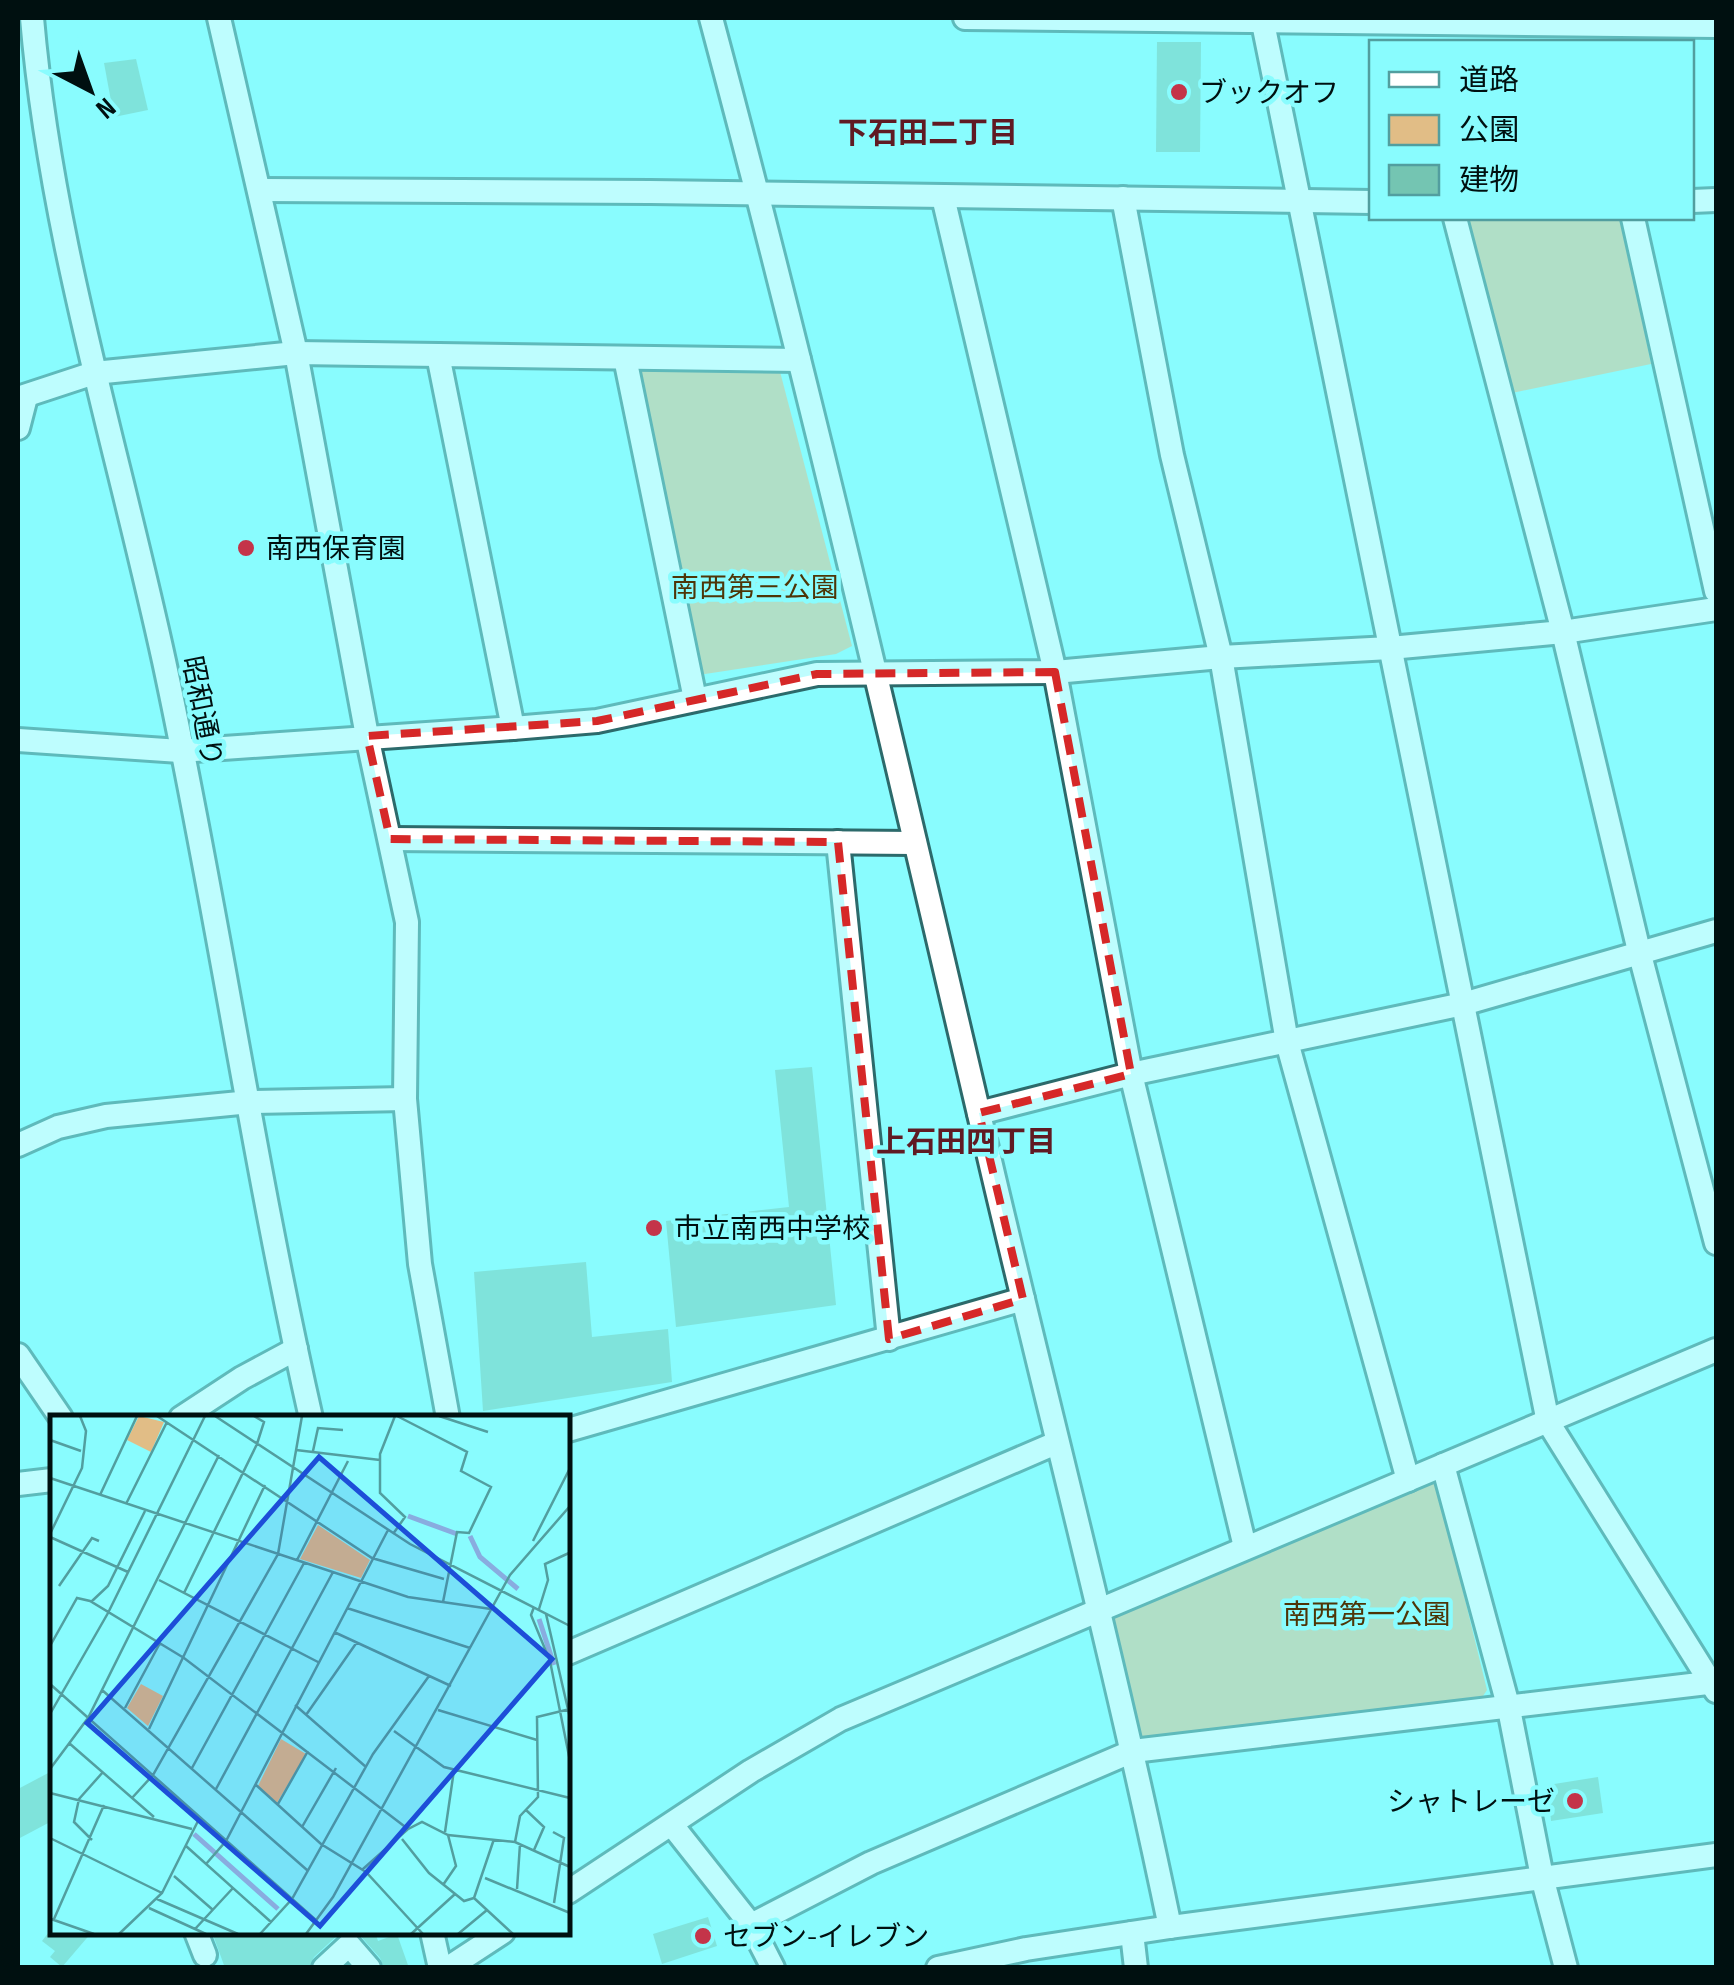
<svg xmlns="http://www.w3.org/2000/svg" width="1734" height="1985" viewBox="0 0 1734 1985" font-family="'Sofia Sans Condensed','Noto Sans JP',sans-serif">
	<rect width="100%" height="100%" fill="#89fcfe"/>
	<!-- green -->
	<g fill="#e1bd86">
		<path d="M1467,218h155l29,146 -139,29z"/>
		<path d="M631,363l147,1 74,282 -16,8 -144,22z"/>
		<path d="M1427,1484h10l50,206 -4,6 -339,45 -8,-7 -28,-112 6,-14 116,-48 7,4z"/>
	</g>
	<!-- building -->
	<g fill="#74c5b2">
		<path d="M1157,42h44l-1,110h-44z"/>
		<path d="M136,59l12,51 -34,7 -10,-54z"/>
		<path d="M812,1067l24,238 -160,22 -10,-106 123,-14 -14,-137z"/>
		<path d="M586,1262l6,75 76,-8 4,53 -189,29 -9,-139z"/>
		<path d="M52,1771v50l-34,18v-50z"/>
		<path d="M1598,1777l5,36 -52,8 -3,-36z"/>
		<path d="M708,1917l9,29 -55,18 -9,-30z"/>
		<path d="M49,1932h43l-30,35 -12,-10 5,-6 -13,-10z"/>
		<path d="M212,1932h129l-27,25 -5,11h-84z"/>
		<path d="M357,1932h18l3,9 19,-7 12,34h-25l-4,-10z"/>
	</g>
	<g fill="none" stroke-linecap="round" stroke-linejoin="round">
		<defs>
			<g id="minor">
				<path d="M32,18c19,221 85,427 132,643 54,251 90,506 147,757"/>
				<path d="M219,18l77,335 71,383 40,186 -2,177 15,165 28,154"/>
				<path d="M711,18c103,384 192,772 283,1160 59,250 124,498 176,749"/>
				<path d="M965,18l751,8"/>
				<path d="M1262,18l286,1404 168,269"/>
				<path d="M261,190l389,2 722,10"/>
				<path d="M943,197l112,475 76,402 114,473"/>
				<path d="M1123,198l49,257 49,202 66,385 121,438"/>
				<path d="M1692,201l24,-1"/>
				<path d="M1455,218l108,414 76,319 77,292"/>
				<path d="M1633,218l83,373"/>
				<path d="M438,355l75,373"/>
				<path d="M625,358l70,341"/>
				<path d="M18,398l76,-25 202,-20 503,7"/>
				<path d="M18,428l8,-31"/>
				<path d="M18,740l162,11 333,-23 84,-7 220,-47 238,-2 166,-15 169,-9 173,-16 153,-23"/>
				<path d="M390,839l525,4"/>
				<path d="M838,842l51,497"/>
				<path d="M979,1113l152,-39 332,-70 253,-73"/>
				<path d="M18,1145l40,-18 48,-11 144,-14 155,-3"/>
				<path d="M18,1355l43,63"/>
				<path d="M181,1418l61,-40 54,-29"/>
				<path d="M568,1430l455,-131"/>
				<path d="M1443,1465l66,244 33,168 24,91"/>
				<path d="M18,1484l34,-4"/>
				<path d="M568,1653l488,-210"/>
				<path d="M672,1825l79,100 22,43"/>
				<path d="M568,1892l183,-121 90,-52 875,-369"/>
				<path d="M751,1925l120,-62 262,-112 583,-69"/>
				<path d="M196,1932l9,23"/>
				<path d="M432,1932l8,36"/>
				<path d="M1132,1933l4,35"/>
				<path d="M324,1968l25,-23 20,23"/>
				<path d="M448,1968l55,-36"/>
				<path d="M938,1968l88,-19 144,-22 546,-72"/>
			</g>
		</defs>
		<!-- minor casing -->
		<use href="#minor" stroke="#2c6a6b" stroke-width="28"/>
		<!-- minor -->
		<use href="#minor" stroke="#fff" stroke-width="22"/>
	</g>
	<!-- marked area -->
	<path d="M0 0H1734V1985H0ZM1055,672l76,402 -152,39 44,186 -134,40 -51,-497 -448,-3 -23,-103 230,-15 220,-47z" fill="#89fcfe" fill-opacity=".55" fill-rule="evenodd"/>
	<path fill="none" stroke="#d62828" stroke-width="8" stroke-dasharray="20 12" stroke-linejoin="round" d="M1055,672l76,402 -152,39 44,186 -134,40 -51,-497 -448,-3 -23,-103 230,-15 220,-47z"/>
	<!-- markers -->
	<g fill="#c43449" stroke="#89fcfe" stroke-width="4">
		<circle cx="1179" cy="92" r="10"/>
		<circle cx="246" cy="548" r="10"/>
		<circle cx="654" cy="1228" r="10"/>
		<circle cx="1575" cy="1801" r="10"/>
		<circle cx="703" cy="1936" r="10"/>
	</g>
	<g text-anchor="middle" stroke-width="9" stroke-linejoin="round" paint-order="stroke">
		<!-- poi labels -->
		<g font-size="28" fill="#001010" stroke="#89fcfe" text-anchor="start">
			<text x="1199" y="102">ブックオフ</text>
			<text x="266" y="558">南西保育園</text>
			<text x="674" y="1238">市立南西中学校</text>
			<text x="1555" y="1811" text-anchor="end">シャトレーゼ</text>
			<text x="723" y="1946">セブン-イレブン</text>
		</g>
		<!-- park labels -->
		<g font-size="28" fill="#4e3507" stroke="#89fcfe">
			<text x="755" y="597">南西第三公園</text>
			<text x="1367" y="1624">南西第一公園</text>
		</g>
		<!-- street labels -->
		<g font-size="28" fill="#001010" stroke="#89fcfe">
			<text transform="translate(203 711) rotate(79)" y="10">昭和通り</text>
		</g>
		<!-- neighbourhood labels -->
		<g font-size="30" font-weight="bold" fill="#601a23" stroke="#89fcfe">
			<text x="928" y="143">下石田二丁目</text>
			<text x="966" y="1152">上石田四丁目</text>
		</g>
	</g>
	<!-- overview -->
	<g transform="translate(50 1415)">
		<rect width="520" height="520" fill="#89fcfe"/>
		<path d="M89,1l25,6 -13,30 -24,-12zM268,110l52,35 -9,18 -61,-19zM91,269l22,12 -15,30 -21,-18zM231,324l25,15 -29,49 -19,-17z" fill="#e1bd86"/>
		<path fill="none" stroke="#89acdf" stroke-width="5" d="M358,101l49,18M420,121l10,21 38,32M489,204l15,46M144,419l84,75"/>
		<path fill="none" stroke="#529e9f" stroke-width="2.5" d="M107,1l215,142 72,21M165,1l195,128 160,82M347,1l70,36 -6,19 30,16 -22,46 -12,-1 -14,70M389,1l49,16M0,25l31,11M246,35l84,10M263,36l5,-23 25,2M0,63l358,119 83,12M50,80l37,-79M76,89l41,-82M0,119l32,-66 4,-37 -6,-15M343,119l12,-17 -25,-24v-39l15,-38M0,122l78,35M483,126l37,-73M247,145l51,-99M109,165l159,82M9,171l33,-48 7,3M134,178l73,-149 7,-22 -10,-6M41,187l17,-16 37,-75M484,192l-3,8 19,46 20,100M297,193l123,40M489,194l9,-29 -3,-16 24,-11M496,199l24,104M284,217l117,54M0,231l27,-48 13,3 94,57 224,171 14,-7 26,13 67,7 55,25M0,269l267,237M52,275l205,180M245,290l71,62M75,293l35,-65M388,295l99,30M0,299l58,-101 97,-197M256,300l51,-73M99,314l116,-244M344,316l50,36 126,31M19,328l85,74M142,353l112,-205M0,354l38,-51 131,-263M205,369l66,60 45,28 57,62M166,374l117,-217M0,378l142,36M82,383l21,-23 125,-221 24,-138M228,389l30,-53M476,395l18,17 -10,23M252,412l34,-59M395,417l9,-62M503,417l11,6 -10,65M0,423l112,55M352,424l27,34 35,28 10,-3 39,36M42,425l-18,-18 5,-23 24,-27M465,427l5,-26 18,-19 -1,-80 33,-8M136,431l85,76M156,449l20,-23 162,-311M313,454l45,-40M124,461l39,34M435,463l85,35M393,470l13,-19 -8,-31M467,474l3,-45M424,483l20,-59M107,484l81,35M99,493l57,26M1,504l43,15M4,504l50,-114M145,514l38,-41M69,519l43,-41 38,-76M210,519l32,-35 81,-145 56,-78M256,519l27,-37 177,-322 60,-69M361,519l44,-40M408,519l29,-24"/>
		<path fill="#1d4ed8" fill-opacity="0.15" stroke="#1d4ed8" stroke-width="5" d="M269,42l233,202 -232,267 -233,-203z"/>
		<rect width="520" height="520" fill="none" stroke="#001010" stroke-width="5"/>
	</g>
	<!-- border -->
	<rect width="1734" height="1985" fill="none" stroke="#001010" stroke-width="40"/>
	<!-- legend -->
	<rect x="1369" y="40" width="325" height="180" fill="#89fcfe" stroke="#529e9f" stroke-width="2.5"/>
	<rect x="1389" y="72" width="50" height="15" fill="#ffffff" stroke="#529e9f" stroke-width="2.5"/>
	<text x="1459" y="90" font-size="30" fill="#001010">道路</text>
	<rect x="1389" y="115" width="50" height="30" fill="#e1bd86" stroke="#529e9f" stroke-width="2.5"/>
	<text x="1459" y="140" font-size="30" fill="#001010">公園</text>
	<rect x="1389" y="165" width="50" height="30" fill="#74c5b2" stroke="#529e9f" stroke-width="2.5"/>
	<text x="1459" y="190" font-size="30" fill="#001010">建物</text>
	<!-- north arrow -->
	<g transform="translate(90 90) rotate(139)" stroke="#89fcfe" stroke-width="8" paint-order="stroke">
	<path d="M0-8L18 38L0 25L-18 38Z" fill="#001010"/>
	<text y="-15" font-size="28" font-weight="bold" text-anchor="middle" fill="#001010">N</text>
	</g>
</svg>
